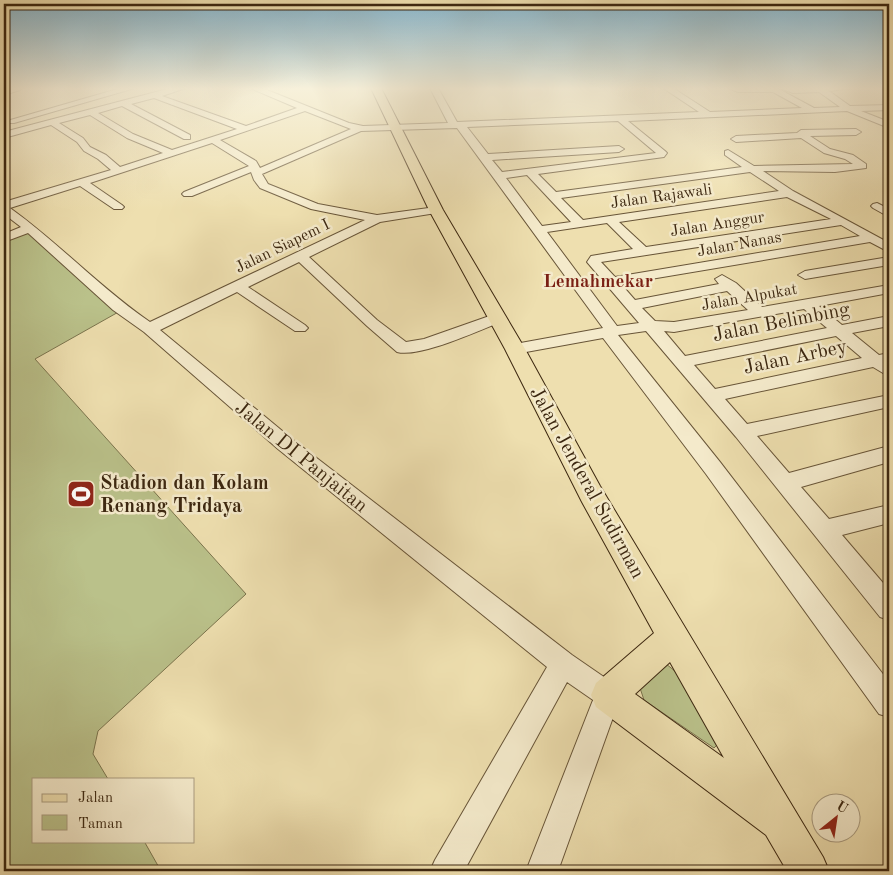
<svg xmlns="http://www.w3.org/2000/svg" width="893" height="875" viewBox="0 0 893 875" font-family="'Old Standard TT',serif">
	<rect width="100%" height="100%" fill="#eedfaf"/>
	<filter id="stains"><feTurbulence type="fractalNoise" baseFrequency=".004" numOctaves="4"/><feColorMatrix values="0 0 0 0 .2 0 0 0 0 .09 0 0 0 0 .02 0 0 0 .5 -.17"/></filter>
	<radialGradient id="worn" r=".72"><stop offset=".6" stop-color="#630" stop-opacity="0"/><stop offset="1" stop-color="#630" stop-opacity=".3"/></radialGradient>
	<!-- green -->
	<g fill="#bac18a" stroke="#7b744d">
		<path d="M22,228l100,82 -87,49 211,235 -148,137 -5,23 15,25h-74v62h110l17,30h-157v-635z"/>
		<path d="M665,663l11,9 42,72 -4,4 -70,-48 -5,-15z"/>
	</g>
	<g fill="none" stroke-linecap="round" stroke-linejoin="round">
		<defs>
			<g id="minor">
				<path d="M121,88h14l-121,35h-6l-1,-2z"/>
				<path d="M171,88h15l-24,8 84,30 51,-18 -47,-20h12l87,35 14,3 85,-3 -18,-35h8l19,34 242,-10 -36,-24h10l37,24 92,-4 -29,-16h-35l-10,-4h49l37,20 26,-1 -21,-15 -26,1 -13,-5h74l-25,3 21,15 39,-1v5l-28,1 28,11v6l-42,-17 -219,10 37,30 2,2 -3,4 -126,17 18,18 186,-25 -17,-12v-4l3,-1 26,16 99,-2 -8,-5 -21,-6 -23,-15 -65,4 -5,-3 5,-3 61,-3 4,-3 55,-1 5,3 -5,3 -46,1 20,13 23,6 13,9v4l-31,4 -72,-1 30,20 96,52v9l-19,-10 -249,42 14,16 84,-16 -4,-5 7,-4 14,8 26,24 127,-22v8l-70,13 23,19 47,-9v10l-37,7 27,22 10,-2v18l-6,2 -10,-6 -148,32 22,25 142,-29v12l-132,29 32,37 100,-27v16l-88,25 28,32 60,-14v18l-47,12 47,55v30l-9,-3 -144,-180 -90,-106 -28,4 102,127 169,220v35l-10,-3 -173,-240 -103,-136 -88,16 -6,-1 -2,-4 2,-4 6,-1 88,-16 -146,-200 -96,3 -99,43 6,10 50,20 59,11 59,-8 6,3 -6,3 -56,9 -71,35 68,63 29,22 18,-3 74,-26 5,2 3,3 -3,3c-23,9 -83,37 -106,31l-30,-26 -68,-64 -51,25 57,38 3,3 -3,3h-10l-58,-39 -77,38 132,109 280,216 45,31 4,9 -63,176h-32l67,-171 -26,-18 -103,189h-34l5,-11 112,-193 -269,-218 -134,-117 -31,-22 -85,-77 -24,9v-8l17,-7 -17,-13v-12l107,-32 -13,-11 -14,-8 -7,-9 -26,-17 -47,13v-6zM154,98l83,31 -65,21 -39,-16 -35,-21 24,-7 62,33h6v-4l-59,-31zM305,111l46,18 -91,39 -4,-7 -36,-21zM90,115l37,23 36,15 -43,14 -14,-12 -16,-8 -7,-9 -24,-15zM618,121l38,32 -154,19 -10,-12 127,-8 5,-3 -5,-3 -131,8 -21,-27zM212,143l37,23 -65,26 -2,2 2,2h8l59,-24 3,8 6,8 51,21 54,11 -215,102c-50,-34 -91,-79 -140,-114l70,-22 34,23h8l2,-2 -2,-2 -32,-22zM750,172l29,19 -196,29 -22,-22zM527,175l44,47 -29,4 -36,-48zM787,197l44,22 -185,28 -27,-25zM607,223l26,26 -42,7 -4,6 52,61 -22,3 -70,-94zM841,225l19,11 -245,41 -14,-15zM727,291l21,19 -74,12 -19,-1 -13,-13zM804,309l23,19 -142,28 -21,-25 10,1zM836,336l26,22 -147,31 -21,-24z"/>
				<path d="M881,88h8v5z"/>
				<path d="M877,203l12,6v8l-16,-9 -2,-2 2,-2z"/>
				<path d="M889,257v8l-84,14 -7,-4 7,-4z"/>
			</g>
			<g id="major">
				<path d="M22,88l-2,2 -16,5v-6z"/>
				<path d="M371,88h10l62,122 82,139 75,137 223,371 6,14h-42l-21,-36 -170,-128 -5,-12 5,-12 58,-50 -72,-131 -77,-153 -76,-139zM670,662l54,96 -89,-64z"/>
			</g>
		</defs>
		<!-- minor casing -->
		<use href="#minor" stroke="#685538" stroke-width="2"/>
		<!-- major casing -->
		<use href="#major" stroke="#3c2710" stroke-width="2"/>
		<!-- minor -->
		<use href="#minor" fill="#f4eacb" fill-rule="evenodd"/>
		<!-- major -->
		<use href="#major" fill="#eedfaf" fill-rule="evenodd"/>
	</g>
	<!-- sky -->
	<linearGradient id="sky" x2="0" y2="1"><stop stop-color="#88b8d0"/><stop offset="0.42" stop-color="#f7f1db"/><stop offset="1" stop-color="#f7f1db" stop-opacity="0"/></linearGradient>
	<rect width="893" height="211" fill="url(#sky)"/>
	<!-- icons -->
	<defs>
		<symbol id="stadium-square" viewBox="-11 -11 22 22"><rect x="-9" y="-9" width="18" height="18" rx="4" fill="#8f2418" stroke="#f4eacb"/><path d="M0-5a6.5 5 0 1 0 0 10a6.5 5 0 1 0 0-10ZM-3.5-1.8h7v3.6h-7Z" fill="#fff"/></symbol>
	</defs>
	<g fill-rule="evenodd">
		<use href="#stadium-square" x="65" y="478" width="32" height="32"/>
	</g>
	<g text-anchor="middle" stroke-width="5" stroke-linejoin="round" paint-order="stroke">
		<!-- far-street labels -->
		<g font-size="16" fill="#3c2710" stroke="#f4eacb">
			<text transform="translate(661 195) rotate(-8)" y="6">Jalan Rajawali</text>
			<text transform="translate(717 223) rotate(-9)" y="6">Jalan Anggur</text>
			<text transform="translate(739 243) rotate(-10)" y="6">Jalan Nanas</text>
			<text transform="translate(282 245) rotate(-26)" y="6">Jalan Siapem I</text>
			<text transform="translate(749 296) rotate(-10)" y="6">Jalan Alpukat</text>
		</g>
		<!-- far-quarter labels -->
		<g font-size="19" font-weight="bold" fill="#7a1f14" stroke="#f4eacb">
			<text x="598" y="287">Lemahmekar</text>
		</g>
		<!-- street labels -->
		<g font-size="20" fill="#3c2710" stroke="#f4eacb">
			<text transform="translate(781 321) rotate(-11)" y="7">Jalan Belimbing</text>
			<text transform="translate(795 356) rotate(-12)" y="7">Jalan Arbey</text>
			<text transform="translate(302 456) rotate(39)" y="7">Jalan DI Panjaitan</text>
			<text transform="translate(588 482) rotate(61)" y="7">Jalan Jenderal Sudirman</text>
		</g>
		<!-- poi labels -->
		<g font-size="20" font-weight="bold" fill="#3c2710" stroke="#f4eacb" text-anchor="start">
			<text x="100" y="489">Stadion dan Kolam<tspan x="100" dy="23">Renang Tridaya</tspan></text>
		</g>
	</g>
	<!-- margin -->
	<rect width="893" height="875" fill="none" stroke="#eedfaf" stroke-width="20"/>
	<rect x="5" y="5" width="883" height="865" fill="none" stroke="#3c2710" stroke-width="2.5"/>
	<rect x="10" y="10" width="873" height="855" fill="none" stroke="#3c2710"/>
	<!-- legend -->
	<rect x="32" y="778" width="162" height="65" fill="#f4eacb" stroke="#aa9c80"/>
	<rect x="42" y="794" width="25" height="8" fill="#eedfaf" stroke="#aa9c80"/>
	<text x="78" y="802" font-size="15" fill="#3c2710">Jalan</text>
	<rect x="42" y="815" width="25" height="15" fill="#bac18a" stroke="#aa9c80"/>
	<text x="78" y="828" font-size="15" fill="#3c2710">Taman</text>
	<!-- north arrow -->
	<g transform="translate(836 818) rotate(30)"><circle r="24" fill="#f4eacb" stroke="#aa9c80"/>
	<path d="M0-4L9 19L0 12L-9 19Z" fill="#8f2418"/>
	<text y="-8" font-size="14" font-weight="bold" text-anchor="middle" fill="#3c2710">U</text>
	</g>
	<rect width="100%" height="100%" filter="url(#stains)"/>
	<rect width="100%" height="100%" fill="url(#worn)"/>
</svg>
